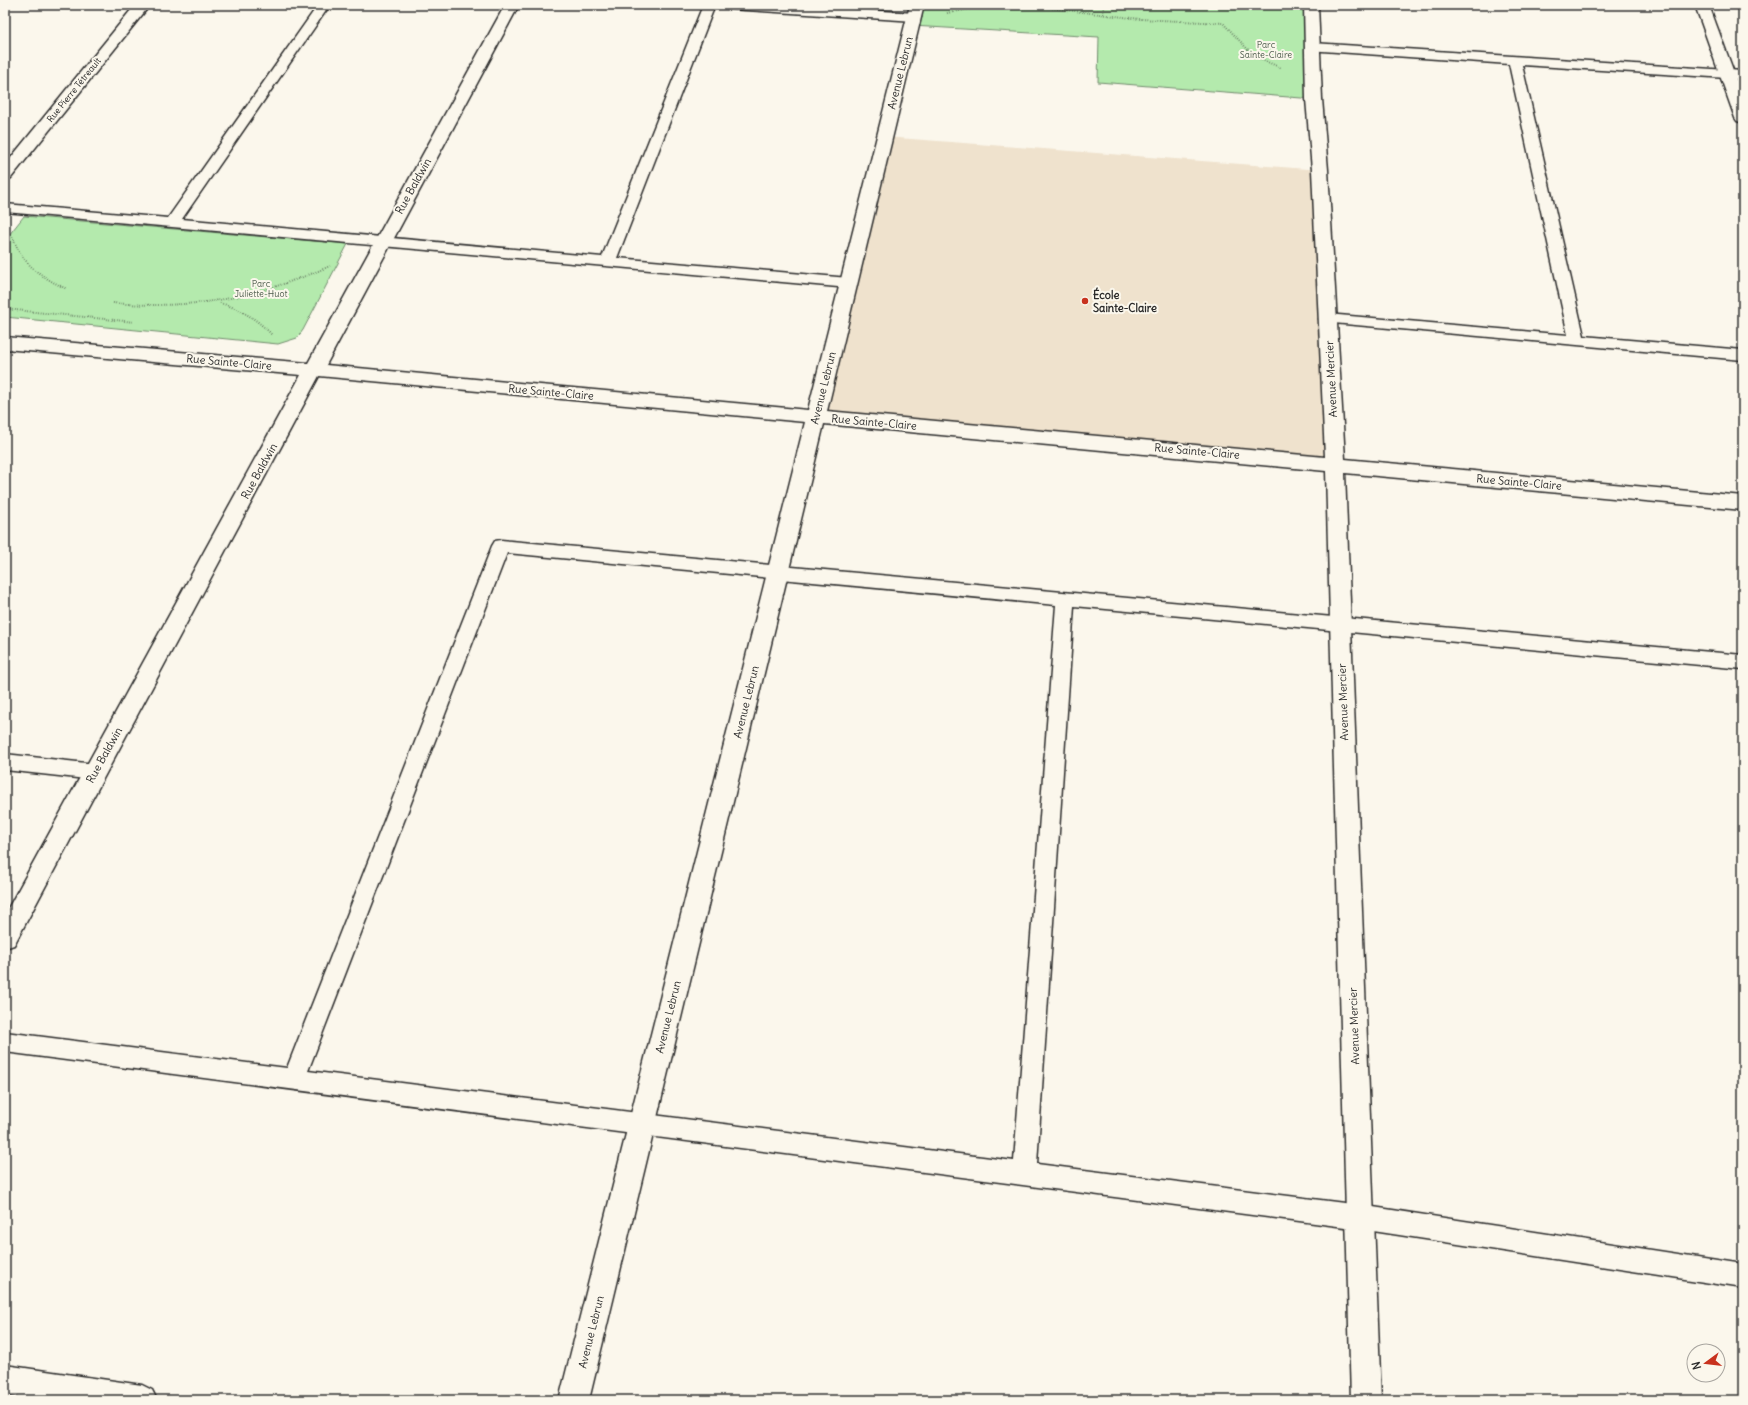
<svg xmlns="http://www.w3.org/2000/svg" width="1748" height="1405" viewBox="0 0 1748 1405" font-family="Delius,sans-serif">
	<rect width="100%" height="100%" fill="#fbf7ec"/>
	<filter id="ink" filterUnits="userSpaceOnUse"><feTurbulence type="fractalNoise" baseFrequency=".025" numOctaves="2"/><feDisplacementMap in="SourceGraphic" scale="8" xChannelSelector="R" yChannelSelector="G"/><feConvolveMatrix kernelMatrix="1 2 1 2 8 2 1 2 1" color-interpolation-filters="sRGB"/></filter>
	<g filter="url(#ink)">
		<!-- built -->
		<path fill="#efe2cd" d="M885,137l435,33 15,294 -518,-48z"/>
		<!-- green -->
		<g fill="#b4eaad" stroke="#708a6c">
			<path d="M917,5h393l4,94 -216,-17 1,-45 -187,-11z"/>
			<path d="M24,216l324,28 -45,86 -6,8 -19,6 -273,-27v-77z"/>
		</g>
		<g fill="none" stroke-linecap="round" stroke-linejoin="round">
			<defs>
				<g id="lane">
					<path d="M318,5h12l-148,214 420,38 101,-252h12l-98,253 232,20 5,2 3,3 -3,3 -5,2 -844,-76v-8l163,14z"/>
					<path d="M724,5h64l127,8 4,1 2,3 -2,3 -4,1 -185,-12 -4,-1z"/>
					<path d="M1313,43l430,28v8l-221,-14 62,271 159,14v10l-421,-38 -3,-3 3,-3 5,-2 241,21 -59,-271 -201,-14 -1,-3 1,-3z"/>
					<path d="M501,540l1242,115v14l-669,-63 -37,558 323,41 383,59v24l-383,-59 -1355,-177v-20l282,36 205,-522 3,-5zM507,553l549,52 -42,556 -706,-90z"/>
					<path d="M5,754l90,10 7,2 3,6 -3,6 -7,2 -90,-10z"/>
				</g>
				<g id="street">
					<path d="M135,5h15l-139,173 -6,2v-15z"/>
					<path d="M505,5h14l-193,360 482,45 102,-405h14l-97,406 498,46 -13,-287 -6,-71 -2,-94h14l4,94 6,71 17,289 398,37v14l-398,-37 36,927h-30l-25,-929 -502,-47 -235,976h-30l246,-978 -486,-46 -305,569 -9,3v-34l296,-539 -296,-26v-12l303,26z"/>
					<path d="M1695,5h14l34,92v26l-6,-2 -2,-3z"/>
					<path d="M5,1365l137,20 10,5 5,10h-116l-36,-5z"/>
				</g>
			</defs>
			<!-- lane casing -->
			<use href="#lane" stroke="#2b2b2b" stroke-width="3"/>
			<!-- street casing -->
			<use href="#street" stroke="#2b2b2b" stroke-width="3"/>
			<!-- path -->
			<g stroke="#2b2b2b" stroke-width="2" stroke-dasharray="0.5 2" stroke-linecap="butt">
				<path d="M1025,5l115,14 83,4 31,33 27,12"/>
				<path d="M947,13l30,-5 47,-3"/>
				<path d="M1103,14l1,-9"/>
				<path d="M13,237c8,27 30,41 54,52"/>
				<path d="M113,303c82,7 142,-5 217,-37"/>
				<path d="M220,303c21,6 37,16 52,32"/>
				<path d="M5,309l129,13"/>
			</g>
			<!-- lane -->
			<use href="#lane" fill="#fbf7ec" fill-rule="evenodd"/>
			<!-- street -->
			<use href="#street" fill="#fbf7ec" fill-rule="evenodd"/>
		</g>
	</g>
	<!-- markers -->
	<circle fill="#c8321e" stroke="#fbf7ec" stroke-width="1.5" cx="1085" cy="301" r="4"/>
	<g text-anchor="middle" stroke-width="4" stroke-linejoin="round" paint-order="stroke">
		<!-- far-park labels -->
		<g font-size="9" fill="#4d5b4c" stroke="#fbf7ec">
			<text x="1266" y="48">Parc<tspan x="1266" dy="10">Sainte-Claire</tspan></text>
			<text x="261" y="287">Parc<tspan x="261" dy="10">Juliette-Huot</tspan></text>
		</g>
		<!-- far-street labels -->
		<g font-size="9" fill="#2b2b2b" stroke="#fbf7ec">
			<text transform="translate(74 90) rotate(-51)" y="3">Rue Pierre Tétreault</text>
		</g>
		<!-- street labels -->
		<g font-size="11" fill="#2b2b2b" stroke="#fbf7ec">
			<text transform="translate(900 73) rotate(-76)" y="4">Avenue Lebrun</text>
			<text transform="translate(413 186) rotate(-61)" y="4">Rue Baldwin</text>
			<text transform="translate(229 362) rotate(5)" y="4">Rue Sainte-Claire</text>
			<text transform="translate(1331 379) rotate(-93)" y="4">Avenue Mercier</text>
			<text transform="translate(823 388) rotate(-76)" y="4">Avenue Lebrun</text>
			<text transform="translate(551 392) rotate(5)" y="4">Rue Sainte-Claire</text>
			<text transform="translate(874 422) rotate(5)" y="4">Rue Sainte-Claire</text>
			<text transform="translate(1197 451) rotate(5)" y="4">Rue Sainte-Claire</text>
			<text transform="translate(259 471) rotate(-61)" y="4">Rue Baldwin</text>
			<text transform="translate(1519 482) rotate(5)" y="4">Rue Sainte-Claire</text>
			<text transform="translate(746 702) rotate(-76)" y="4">Avenue Lebrun</text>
			<text transform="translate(1343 702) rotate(-92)" y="4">Avenue Mercier</text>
			<text transform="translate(104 755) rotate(-61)" y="4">Rue Baldwin</text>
			<text transform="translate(668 1017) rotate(-76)" y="4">Avenue Lebrun</text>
			<text transform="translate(1354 1026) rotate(-92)" y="4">Avenue Mercier</text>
			<text transform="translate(591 1332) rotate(-76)" y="4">Avenue Lebrun</text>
		</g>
		<!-- poi labels -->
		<g font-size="11" font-weight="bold" fill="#2b2b2b" stroke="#fbf7ec" text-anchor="start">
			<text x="1093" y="299">École<tspan x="1093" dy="13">Sainte-Claire</tspan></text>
		</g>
	</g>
	<!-- margin -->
	<rect width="1748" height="1405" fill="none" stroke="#fbf7ec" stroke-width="20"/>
	<rect x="10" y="10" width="1728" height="1385" fill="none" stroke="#2b2b2b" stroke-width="1.5" filter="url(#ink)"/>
	<!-- north arrow -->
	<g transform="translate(1706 1363) rotate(255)"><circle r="19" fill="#fbf7ec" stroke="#a8a59f"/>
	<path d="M0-3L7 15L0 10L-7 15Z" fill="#c8321e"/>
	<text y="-6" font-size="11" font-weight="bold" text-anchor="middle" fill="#2b2b2b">N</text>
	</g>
</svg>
